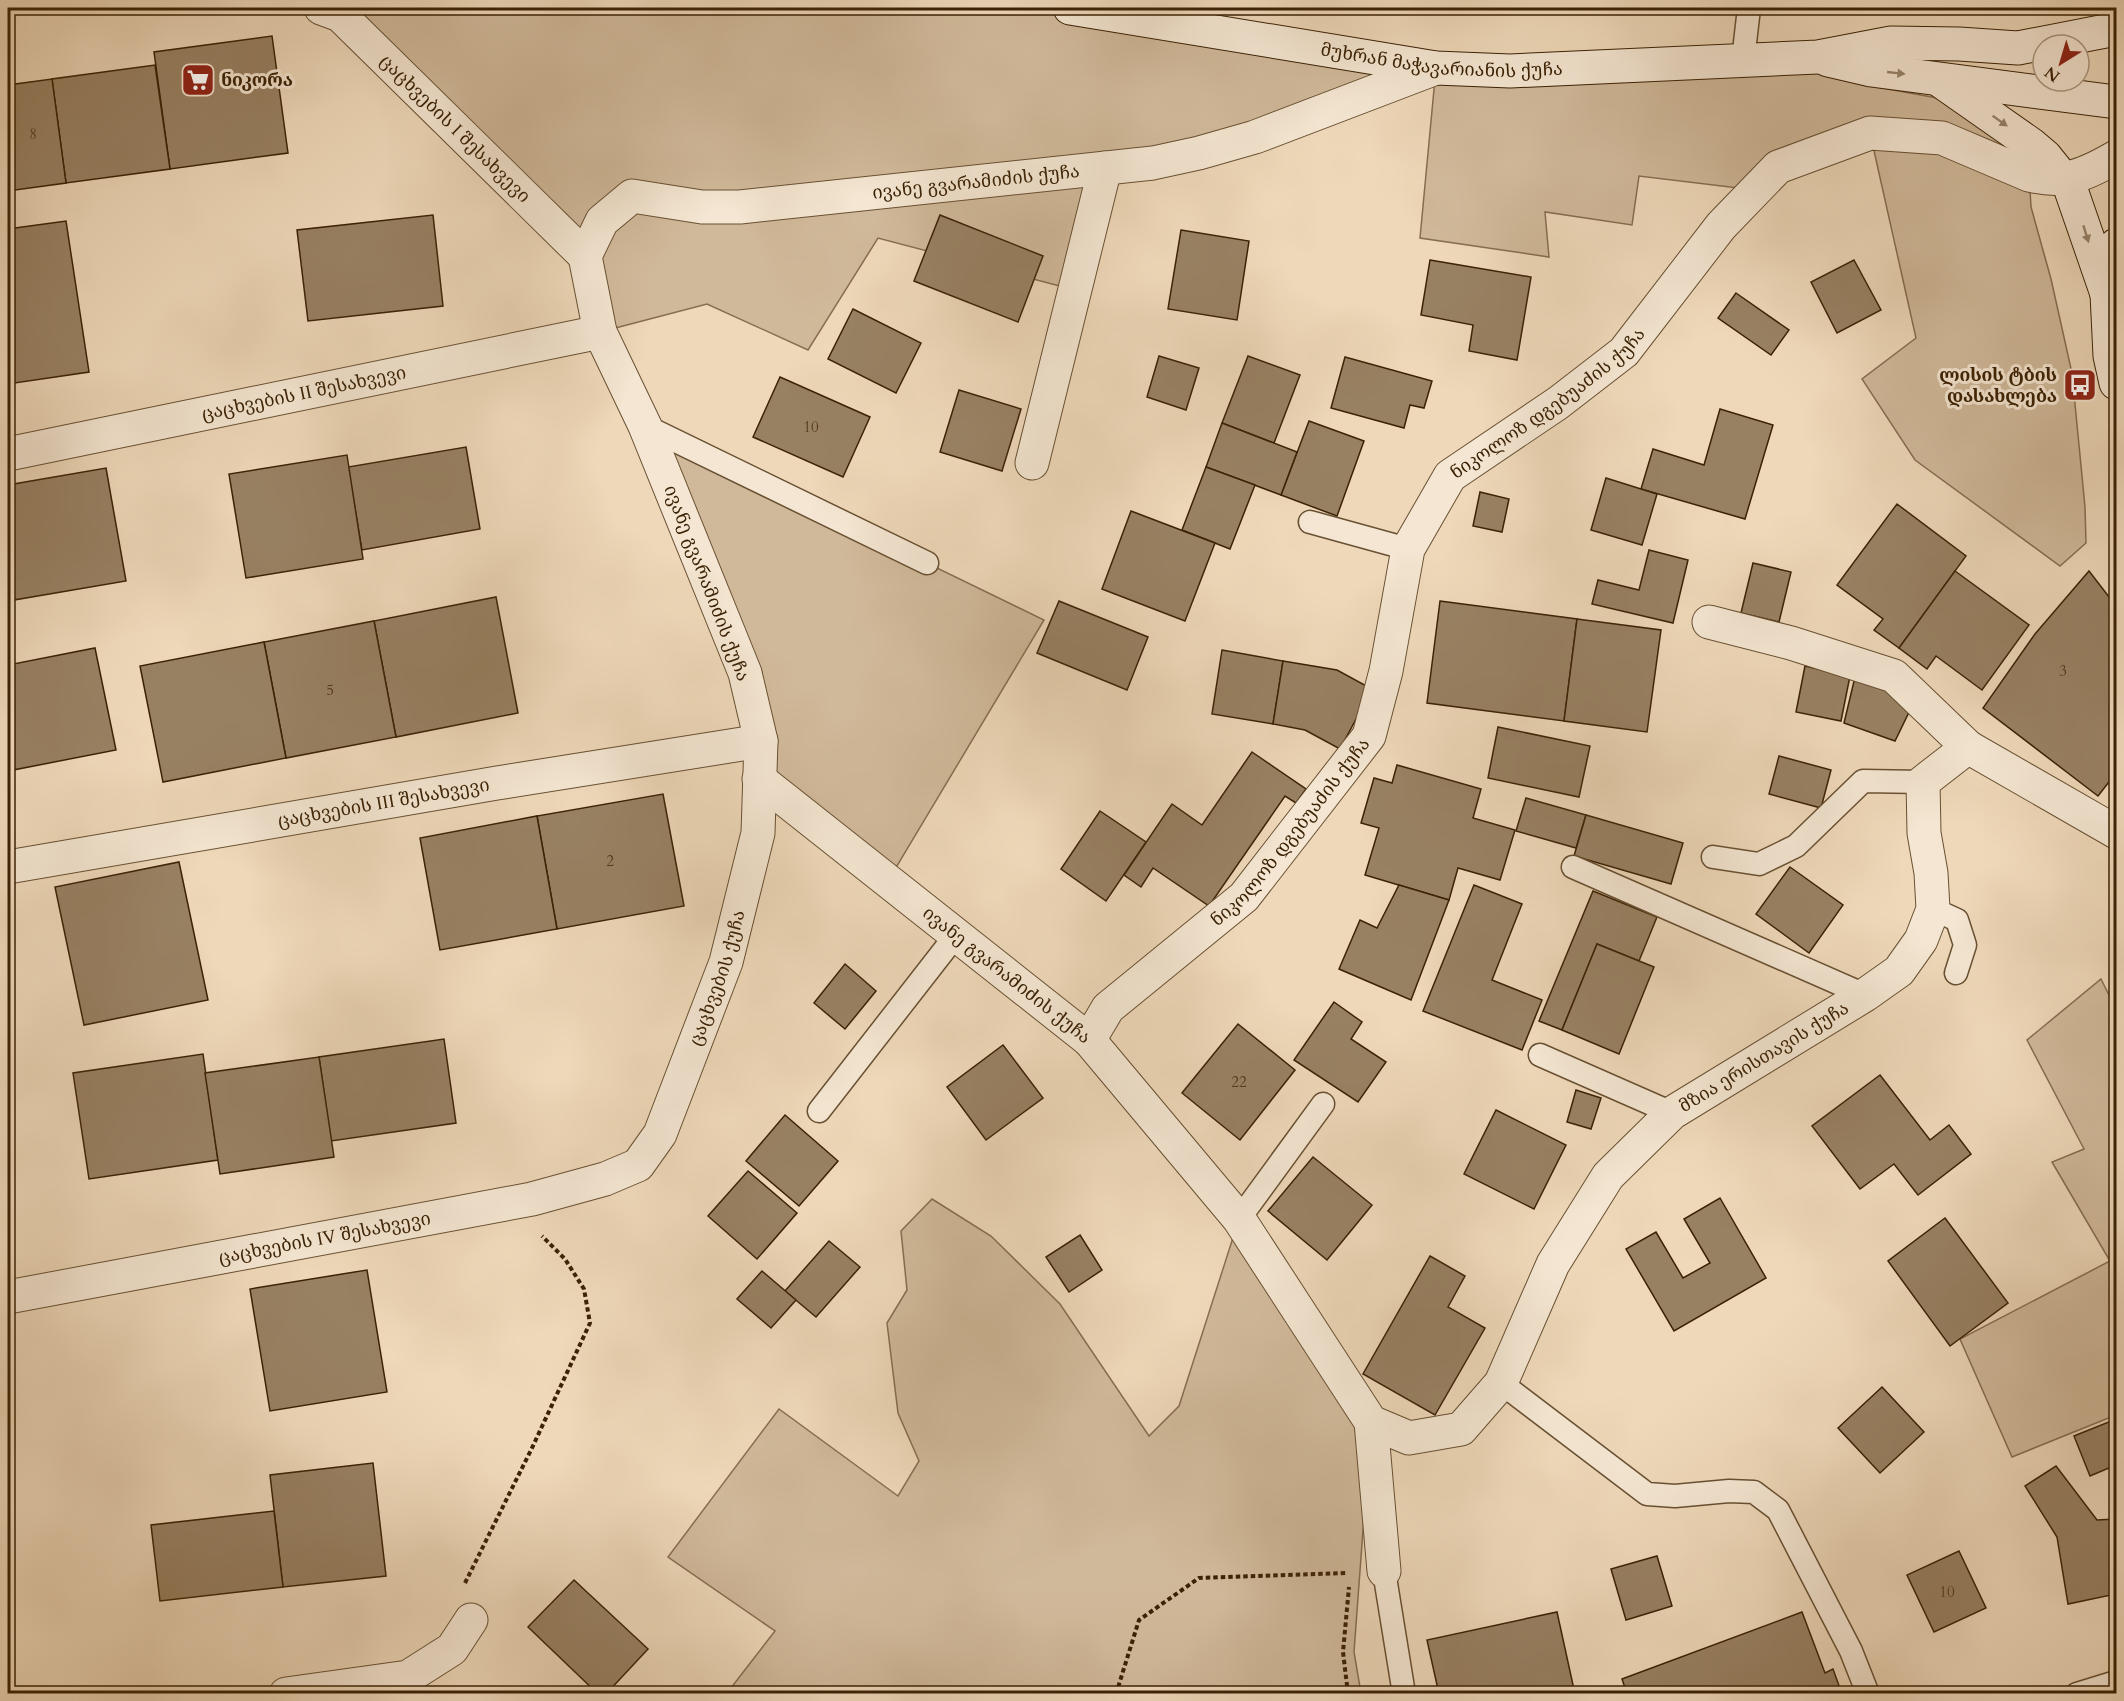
<svg xmlns="http://www.w3.org/2000/svg" width="2124" height="1701" viewBox="0 0 2124 1701" font-family="Cardo,'Noto Serif Georgian',serif">
	<rect width="100%" height="100%" fill="#eed8b9"/>
	<filter id="stains"><feTurbulence type="fractalNoise" baseFrequency=".00333" numOctaves="4"/><feColorMatrix values="0 0 0 0 .2 0 0 0 0 .09 0 0 0 0 .02 0 0 0 .5 -.17"/></filter>
	<radialGradient id="worn" r=".72"><stop offset=".6" stop-color="#630" stop-opacity="0"/><stop offset="1" stop-color="#630" stop-opacity=".3"/></radialGradient>
	<!-- green -->
	<g fill="#d0b99a" stroke="#866e50" stroke-width="1.5">
		<path d="M321,8h749l366,60 387,4 38,12 87,16 80,54 3,53 20,72 21,94 13,134 1,36 -26,23 -145,-106 -53,-81 54,-41 -46,-205 -115,57 -116,-14 -7,49 -87,-13 4,45 -129,-19 16,-170 -331,100 -30,122 -197,-52 -70,112 -101,-46 -107,28 -15,-76z"/>
		<path d="M645,426l399,194 -156,261 -129,-102 3,-107z"/>
		<path d="M2101,979l15,30v406l-104,42 -52,-118 150,-78 -58,-99 32,-13 -57,-109z"/>
		<path d="M932,1199l59,37 69,68 89,132 30,-30 60,-187 132,203 -17,230 7,41h-634l48,-62 -107,-74 111,-148 119,87 21,-35 -21,-48 -11,-90 20,-33 -6,-59z"/>
	</g>
	<!-- building -->
	<g fill="#988163" stroke="#3b2205" stroke-width="1.5">
		<path d="M272,36l16,117 -118,16 -16,-117z"/>
		<path d="M155,65l15,104 -104,14 -14,-104z"/>
		<path d="M52,79l14,104 -58,8v-106z"/>
		<path d="M433,215l10,91 -135,15 -11,-91z"/>
		<path d="M940,215l103,41 -25,66 -104,-41z"/>
		<path d="M66,221l23,151 -81,12v-155z"/>
		<path d="M1181,230l68,11 -12,79 -69,-11z"/>
		<path d="M1430,260l101,17 -14,83 -48,-9 4,-26 -52,-10z"/>
		<path d="M1854,260l27,50 -44,23 -26,-51z"/>
		<path d="M1736,293l53,37 -18,25 -53,-37z"/>
		<path d="M853,309l68,34 -25,50 -68,-34z"/>
		<path d="M1159,356l40,12 -13,42 -39,-13z"/>
		<path d="M1248,356l52,19 -26,68 -52,-20z"/>
		<path d="M1345,357l87,24 -8,27 -14,-3 -6,23 -73,-20z"/>
		<path d="M780,377l90,40 -27,60 -90,-40z"/>
		<path d="M959,390l62,19 -19,62 -62,-19z"/>
		<path d="M1720,409l53,16 -28,94 -104,-30 12,-40 51,16z"/>
		<path d="M1309,421l55,20 -27,75 -56,-21z"/>
		<path d="M1222,423l75,29 -16,43 -75,-28z"/>
		<path d="M466,447l14,82 -118,21 -14,-83z"/>
		<path d="M347,455l16,104 -117,19 -17,-104z"/>
		<path d="M1206,467l49,18 -25,64 -48,-19z"/>
		<path d="M106,468l20,113 -118,20v-116z"/>
		<path d="M1606,478l51,16 -15,51 -51,-15z"/>
		<path d="M1480,492l29,7 -7,33 -29,-6z"/>
		<path d="M1897,504l69,52 -67,92 -25,-18 9,-11 -46,-34z"/>
		<path d="M1131,511l84,32 -30,78 -83,-32z"/>
		<path d="M1649,550l39,10 -15,63 -81,-19 6,-24 41,10z"/>
		<path d="M1753,563l38,9 -12,50 -38,-9z"/>
		<path d="M1955,571l74,54 -47,65 -46,-34 -9,13 -28,-21z"/>
		<path d="M2089,571l27,35v167l-18,23 -115,-88 52,-74z"/>
		<path d="M496,597l22,116 -122,24 -22,-116z"/>
		<path d="M1059,601l89,36 -21,53 -90,-37z"/>
		<path d="M1440,601l137,18 -13,102 -137,-18z"/>
		<path d="M1577,619l84,11 -14,102 -83,-11z"/>
		<path d="M374,621l22,116 -110,21 -22,-116z"/>
		<path d="M264,642l22,116 -123,24 -23,-116z"/>
		<path d="M95,648l21,102 -108,21v-106z"/>
		<path d="M1222,650l61,11 -10,63 -61,-10z"/>
		<path d="M1283,661l54,9 35,19 -32,60 -35,-19 -32,-6z"/>
		<path d="M1805,666l45,10 -9,45 -45,-9z"/>
		<path d="M1856,673l56,33 -17,35 -51,-18z"/>
		<path d="M1498,727l92,19 -11,51 -91,-19z"/>
		<path d="M1252,752l54,37 -10,14 -11,-7 -76,110 -56,-38 -12,19 -17,-12 48,-71 30,21z"/>
		<path d="M1779,756l52,14 -10,38 -52,-14z"/>
		<path d="M1397,765l84,24 -8,29 42,12 -15,50 -42,-12 -9,32 -84,-25 14,-47 -18,-5 13,-45 18,5z"/>
		<path d="M663,794l21,112 -127,23 -20,-113z"/>
		<path d="M1526,798l60,17 -10,33 -60,-17z"/>
		<path d="M1100,811l46,31 -40,59 -45,-32z"/>
		<path d="M1586,815l97,28 -12,41 -97,-28z"/>
		<path d="M537,816l20,113 -117,21 -20,-112z"/>
		<path d="M179,862l29,138 -124,25 -29,-138z"/>
		<path d="M1790,867l53,38 -34,48 -53,-39z"/>
		<path d="M1399,885l50,15 -38,100 -72,-31 21,-49 17,8z"/>
		<path d="M1474,885l48,19 -30,76 50,20 -20,50 -99,-39z"/>
		<path d="M1593,891l64,26 -18,44 -42,-17 -35,86 -23,-9z"/>
		<path d="M1597,944l57,23 -35,87 -57,-24z"/>
		<path d="M845,964l31,27 -31,38 -31,-26z"/>
		<path d="M1334,1002l28,20 -11,17 35,23 -28,40 -64,-42z"/>
		<path d="M1238,1024l57,46 -55,70 -58,-47z"/>
		<path d="M444,1039l12,84 -125,18 -12,-84z"/>
		<path d="M1003,1045l40,53 -57,42 -39,-53z"/>
		<path d="M203,1054l15,106 -129,19 -16,-106z"/>
		<path d="M319,1057l15,100 -114,17 -15,-101z"/>
		<path d="M1880,1075l50,65 19,-15 22,29 -53,41 -24,-31 -34,25 -48,-63z"/>
		<path d="M1576,1090l25,8 -10,31 -24,-7z"/>
		<path d="M1496,1110l70,35 -32,64 -70,-35z"/>
		<path d="M785,1115l53,46 -39,45 -53,-45z"/>
		<path d="M1313,1157l59,48 -45,55 -59,-49z"/>
		<path d="M748,1171l49,42 -40,46 -49,-43z"/>
		<path d="M1720,1198l46,80 -92,53 -48,-82 30,-17 27,46 27,-15 -26,-44z"/>
		<path d="M1945,1218l63,85 -58,43 -62,-85z"/>
		<path d="M1080,1235l22,35 -33,22 -23,-35z"/>
		<path d="M829,1241l31,26 -44,50 -31,-26z"/>
		<path d="M1430,1256l35,20 -17,31 37,21 -50,87 -72,-41z"/>
		<path d="M367,1270l20,122 -117,19 -20,-122z"/>
		<path d="M762,1271l34,29 -25,28 -34,-29z"/>
		<path d="M1882,1387l42,45 -44,41 -42,-45z"/>
		<path d="M2116,1419v46l-26,11 -16,-40z"/>
		<path d="M373,1463l13,113 -103,11 -13,-112z"/>
		<path d="M2056,1466l41,54 19,-1v75l-48,10 -11,-67 -32,-51z"/>
		<path d="M274,1511l9,76 -123,14 -9,-76z"/>
		<path d="M1959,1551l27,57 -52,24 -27,-57z"/>
		<path d="M1657,1556l15,50 -46,14 -15,-51z"/>
		<path d="M574,1580l74,69 -42,45h-8l-70,-67z"/>
		<path d="M1557,1612l18,82h-136l-12,-54z"/>
		<path d="M1802,1612l23,61 8,-4 9,25h-215l-5,-15z"/>
	</g>
	<g fill="none" stroke-linecap="round" stroke-linejoin="round">
		<defs>
			<g id="lane">
				<path d="M1743,60l6,-52"/>
				<path d="M645,426l282,137"/>
				<path d="M1310,522l98,27"/>
				<path d="M1713,857l46,7 37,-18 67,-65 60,1"/>
				<path d="M1573,867l292,128"/>
				<path d="M1933,909l24,11 8,25 -9,28"/>
				<path d="M1540,1055l132,58"/>
				<path d="M819,1111l137,-176"/>
				<path d="M1239,1219l84,-115"/>
				<path d="M1501,1383l146,111 28,2 54,-5 25,1 24,18 73,141 17,43"/>
				<path d="M1384,1571l20,123"/>
				<path d="M2077,1694l39,-12"/>
			</g>
			<g id="street">
				<path id="s1" d="M321,8l19,7 245,241"/>
				<path id="s2" d="M8,454l592,-122"/>
				<path d="M1032,463l73,-295"/>
				<path d="M1709,622l82,21 103,33 74,71"/>
				<path id="s3" d="M759,779l330,261 150,179 132,203 13,149"/>
				<path id="s4" d="M8,867l489,-84 264,-42"/>
				<path id="s5" d="M1089,1040l19,-32 136,-111 125,-161 17,-65 22,-122 42,-73 108,-73 66,-51 97,-126 57,-59 92,-34 72,5 87,37c36,9 56,0 87,-18"/>
				<path id="s6" d="M8,1297l524,-98 73,-20 33,-14 22,-31 66,-172 32,-129 3,-92 -16,-68 -100,-247 -45,-94 -15,-76 17,-35 30,-25 70,11h38l413,-44 46,-10 56,-16 181,-69"/>
				<path id="s7" d="M1371,1422l38,16 52,-9 40,-46 52,-119 55,-88 64,-63 193,-118 34,-24 22,-31 12,-31 -2,-36 -7,-40 -1,-51 45,-35 148,85"/>
				<path d="M286,1694l122,-17 44,-28 19,-29"/>
			</g>
			<g id="secondary">
				<path id="s8" d="M1070,8l366,60 74,3 308,-14 73,-14 68,1 59,4 98,-19"/>
				<path d="M1828,60l43,10 245,32"/>
				<path d="M1942,82l90,63 13,11 25,31 37,107"/>
				<path d="M2116,245l-9,49 3,62 6,27"/>
			</g>
		</defs>
		<!-- lane casing -->
		<use href="#lane" stroke="#685032" stroke-width="25"/>
		<!-- street casing -->
		<use href="#street" stroke="#685032" stroke-width="35"/>
		<!-- secondary casing -->
		<use href="#secondary" stroke="#3b2205" stroke-width="35"/>
		<!-- path -->
		<g stroke="#3b2205" stroke-width="4" stroke-dasharray="4.5 3" stroke-linecap="butt">
			<path d="M465,1583l67,-135 58,-125 -6,-34 -19,-30 -23,-23"/>
			<path d="M1116,1694l23,-74 60,-42 149,-5"/>
			<path d="M1348,1694l-5,-42 6,-65"/>
		</g>
		<!-- lane -->
		<use href="#lane" stroke="#f4e6d2" stroke-width="22"/>
		<!-- street -->
		<use href="#street" stroke="#f4e6d2" stroke-width="33"/>
		<!-- secondary -->
		<use href="#secondary" stroke="#f4e6d2" stroke-width="33"/>
	</g>
	<!-- one-way arrows -->
	<defs><path id="oneway-solid" d="M-6-.8H1V-3.2L6.5 0L1 3.2V.8H-6Z" transform="scale(1.5)"/></defs>
	<g fill="#98846c">
		<use href="#oneway-solid" transform="translate(1896 73) rotate(6)"/>
		<use href="#oneway-solid" transform="translate(2000 121) rotate(35)"/>
		<use href="#oneway-solid" transform="translate(2086 234) rotate(73)"/>
	</g>
	<!-- icons -->
	<defs>
		<symbol id="supermarket-square" viewBox="-11 -11 22 22"><rect x="-9" y="-9" width="18" height="18" rx="4" fill="#8f2418" stroke="#f4e6d2"/><path d="M-6-5.5h2.5l.6 2H6L4.5 2H-2.5L-4.4-4H-6ZM-1.5 3.2a1.3 1.3 0 1 0 .1 0ZM3 3.2a1.3 1.3 0 1 0 .1 0Z" fill="#fff"/></symbol>
		<symbol id="bus-square" viewBox="-11 -11 22 22"><rect x="-9" y="-9" width="18" height="18" rx="4" fill="#8f2418" stroke="#f4e6d2"/><path d="M-5-6H5V4H4V6H2V4H-2V6H-4V4H-5ZM-3.5-4V0h7V-4ZM-3.5 1.2v1.5H-2V1.2ZM2 1.2v1.5H3.5V1.2Z" fill="#fff"/></symbol>
	</defs>
	<g fill-rule="evenodd">
		<use href="#supermarket-square" x="179" y="61" width="38" height="38"/>
		<use href="#bus-square" x="2061" y="366" width="38" height="38"/>
	</g>
	<g text-anchor="middle" stroke-width="6" stroke-linejoin="round" paint-order="stroke">
		<!-- number labels -->
		<g font-size="15" fill="#523a1c">
			<text x="33" y="139">8</text>
			<text x="811" y="432">10</text>
			<text x="2063" y="676">3</text>
			<text x="330" y="695">5</text>
			<text x="610" y="866">2</text>
			<text x="1239" y="1087">22</text>
			<text x="1947" y="1597">10</text>
		</g>
		<!-- street labels -->
		<g font-size="18" fill="#3b2205" stroke="#f4e6d2">
			<text dy="6" stroke="none"><textPath href="#s8" startOffset="376">მუხრან მაჭავარიანის ქუჩა</textPath></text>
			<text dy="6" stroke="none"><textPath href="#s1" startOffset="182">ცაცხვების I შესახვევი</textPath></text>
			<text dy="6" stroke="none"><textPath href="#s6" startOffset="2034">ივანე გვარამიძის ქუჩა</textPath></text>
			<text dy="6" stroke="none"><textPath href="#s2" startOffset="302">ცაცხვების II შესახვევი</textPath></text>
			<text dy="6" stroke="none"><textPath href="#s5" startOffset="814">ნიკოლოზ დგებუაძის ქუჩა</textPath></text>
			<text transform="translate(707 583) rotate(69)" y="6">ივანე გვარამიძის ქუჩა</text>
			<text dy="6" stroke="none"><textPath href="#s4" startOffset="381">ცაცხვების III შესახვევი</textPath></text>
			<text dy="6" stroke="none"><textPath href="#s5" startOffset="292">ნიკოლოზ დგებუაძის ქუჩა</textPath></text>
			<text dy="6" stroke="none"><textPath href="#s3" startOffset="316">ივანე გვარამიძის ქუჩა</textPath></text>
			<text dy="6" stroke="none"><textPath href="#s6" startOffset="849">ცაცხვების ქუჩა</textPath></text>
			<text dy="6" stroke="none"><textPath href="#s7" startOffset="586">მზია ერისთავის ქუჩა</textPath></text>
			<text dy="6" stroke="none"><textPath href="#s6" startOffset="322">ცაცხვების IV შესახვევი</textPath></text>
		</g>
		<!-- poi labels -->
		<g font-size="18" font-weight="bold" fill="#3b2205" stroke="#f4e6d2" text-anchor="start">
			<text x="221" y="86">ნიკორა</text>
			<text x="2057" y="381" text-anchor="end">ლისის ტბის<tspan x="2057" dy="21">დასახლება</tspan></text>
		</g>
	</g>
	<!-- margin -->
	<rect width="2124" height="1701" fill="none" stroke="#eed8b9" stroke-width="30"/>
	<rect x="9" y="9" width="2106" height="1683" fill="none" stroke="#3b2205" stroke-width="3"/>
	<rect x="15" y="15" width="2094" height="1671" fill="none" stroke="#3b2205" stroke-width="1.5"/>
	<!-- north arrow -->
	<g transform="translate(2061 63) rotate(217)"><circle r="28" fill="#f4e6d2" stroke="#aa9880" stroke-width="1.5"/>
	<path d="M0-4.5L10 22L0 15L-10 22Z" fill="#8f2418"/>
	<text y="-9" font-size="16" font-weight="bold" text-anchor="middle" fill="#3b2205">N</text>
	</g>
	<rect width="100%" height="100%" filter="url(#stains)"/>
	<rect width="100%" height="100%" fill="url(#worn)"/>
</svg>
